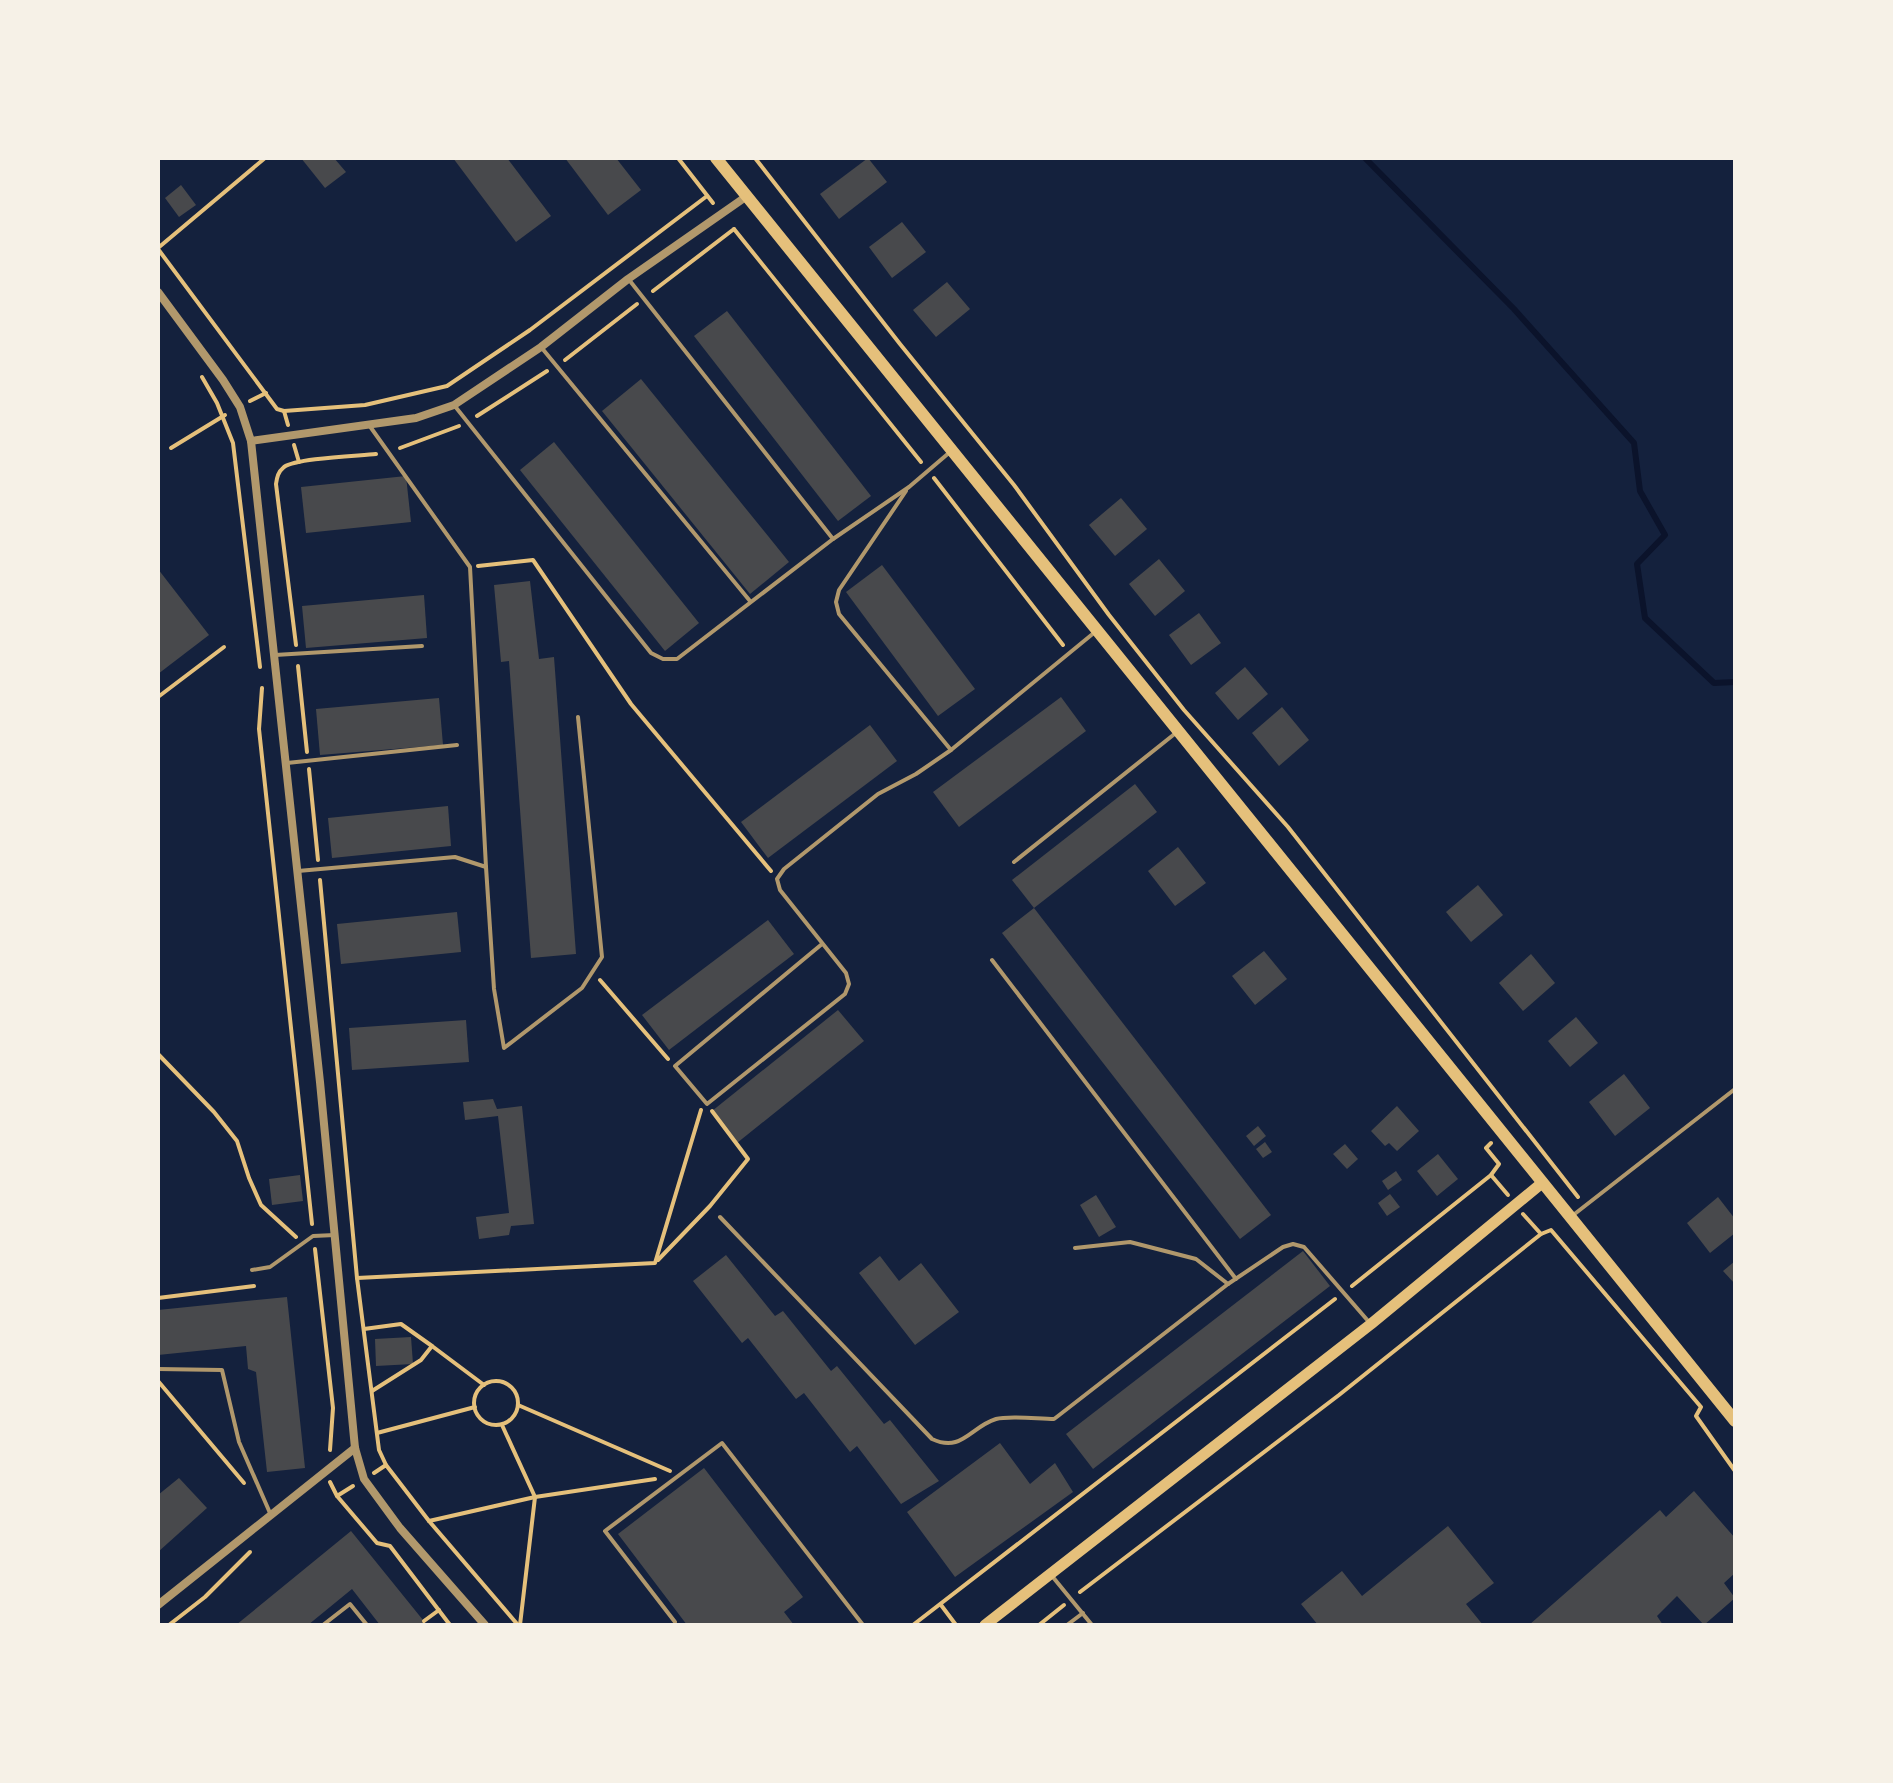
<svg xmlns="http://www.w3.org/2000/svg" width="1893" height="1783" viewBox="0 0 1893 1783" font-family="Mulish,sans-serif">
	<rect width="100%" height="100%" fill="#14213d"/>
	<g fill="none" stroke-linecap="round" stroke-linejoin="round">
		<!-- stream -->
		<path stroke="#0b132b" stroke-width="6" d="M1365,158l149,151 120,134 6,48 25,44 -28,29 8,54 69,65 21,-1"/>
	</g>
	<!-- building -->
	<g fill="#48494c">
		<path d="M301,158h33l12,14 -21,16z"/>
		<path d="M453,158h54l44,58 -35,26z"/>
		<path d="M565,158h51l25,32 -33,25z"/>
		<path d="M868,158l19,24 -48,37 -19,-25z"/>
		<path d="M181,185l15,20 -17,12 -14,-19z"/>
		<path d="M902,222l24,30 -34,26 -23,-31z"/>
		<path d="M947,282l23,27 -34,28 -23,-27z"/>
		<path d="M727,311l144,185 -33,25 -144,-185z"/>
		<path d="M641,379l148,183 -39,32 -148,-183z"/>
		<path d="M554,442l145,181 -34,28 -145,-181z"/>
		<path d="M406,476l5,46 -105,11 -5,-46z"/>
		<path d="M1121,498l26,31 -32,27 -26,-31z"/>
		<path d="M1159,559l26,32 -30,25 -26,-32z"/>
		<path d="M882,565l93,124 -37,27 -92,-124z"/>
		<path d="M158,569l51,66 -51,39z"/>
		<path d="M530,581l9,78 15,-2 22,297 -45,4 -22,-297 -8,1 -7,-77z"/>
		<path d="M424,595l3,43 -121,10 -4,-42z"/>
		<path d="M1199,613l22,30 -30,22 -22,-30z"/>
		<path d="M1245,667l23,27 -30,26 -23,-27z"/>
		<path d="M1061,697l25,34 -127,96 -26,-35z"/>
		<path d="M439,698l4,47 -123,10 -4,-46z"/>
		<path d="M1282,707l27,33 -30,26 -27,-33z"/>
		<path d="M870,725l27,36 -129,97 -27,-36z"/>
		<path d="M1135,784l22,28 -123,96 -22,-28z"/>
		<path d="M448,806l3,40 -119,12 -4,-40z"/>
		<path d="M1178,847l28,36 -31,23 -27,-35z"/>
		<path d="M1478,885l25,30 -32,27 -25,-30z"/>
		<path d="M1034,908l237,307 -31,24 -238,-306z"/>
		<path d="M457,912l4,40 -120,12 -4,-40z"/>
		<path d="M768,920l26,34 -125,96 -27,-35z"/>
		<path d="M1264,951l23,28 -32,26 -23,-29z"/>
		<path d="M1531,954l24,29 -32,28 -24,-28z"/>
		<path d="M838,1010l26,31 -127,102 -25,-32z"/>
		<path d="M1576,1017l22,26 -28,24 -22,-26z"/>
		<path d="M466,1020l3,42 -117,8 -3,-42z"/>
		<path d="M1624,1074l26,34 -35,28 -26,-34z"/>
		<path d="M493,1099l4,10 25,-3 12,118 -23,2 -2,9 -30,4 -3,-22 33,-4 -11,-97 -33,4 -2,-18z"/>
		<path d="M1397,1106l22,25 -22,20 -8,-8 -4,3 -14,-15z"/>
		<path d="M1258,1126l8,10 -12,10 -8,-10z"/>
		<path d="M1265,1142l7,10 -9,6 -7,-9z"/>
		<path d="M1345,1144l13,15 -11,10 -14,-15z"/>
		<path d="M1438,1154l20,25 -21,17 -20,-25z"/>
		<path d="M1396,1171l6,9 -14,10 -6,-9z"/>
		<path d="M300,1175l3,26 -31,4 -3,-26z"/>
		<path d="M1390,1194l10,13 -13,9 -9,-13z"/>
		<path d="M1096,1195l20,32 -17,10 -19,-32z"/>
		<path d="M1718,1197l17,22v14l-25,20 -23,-30z"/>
		<path d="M1303,1251l27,35 -237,183 -27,-35z"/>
		<path d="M726,1255l49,61 8,-5 48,60 6,-5 47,58 6,-4 49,61 -38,23 -44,-58 -7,6 -46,-59 -8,6 -48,-61 -6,5 -49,-62z"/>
		<path d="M880,1256l19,25 22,-18 38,49 -44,33 -56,-72z"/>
		<path d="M1735,1261v23l-12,-13z"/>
		<path d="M287,1297l18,171 -38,4 -11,-100 -8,-3 -2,-23 -88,9v-45z"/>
		<path d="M411,1337l2,27 -37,2 -1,-27z"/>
		<path d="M1000,1443l30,41 25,-21 18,29 -118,85 -48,-65z"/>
		<path d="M704,1468l99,129 -19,15 10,13h-107l-69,-91z"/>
		<path d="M179,1478l28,30 -49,44v-57z"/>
		<path d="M1694,1491l41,47v35l-11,10 11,15 -31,27 -27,-29 -20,20 6,9h-134l131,-115 6,7z"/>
		<path d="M1448,1526l46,57 -28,21 17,21h-165l-17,-21 41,-33 20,25z"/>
		<path d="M351,1531l76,94h-47l-28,-36 -44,36h-72z"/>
	</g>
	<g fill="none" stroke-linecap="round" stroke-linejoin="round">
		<!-- path -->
		<g stroke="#e5c07b" stroke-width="4">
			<path d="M678,158l35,45"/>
			<path d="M755,158l145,186 114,141 95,130 75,95 104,117 290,370"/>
			<path d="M734,229l187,233"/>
			<path d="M158,248l107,-90"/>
			<path d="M158,249l119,160 7,2 4,14"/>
			<path d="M653,291l81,-62"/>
			<path d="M565,360l72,-56"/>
			<path d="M202,377l15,26 16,40 27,224"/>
			<path d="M250,401l16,-8"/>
			<path d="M284,411l81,-6 82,-19 83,-56 177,-134"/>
			<path d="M477,416l70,-45"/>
			<path d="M294,445l5,17"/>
			<path d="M171,448l54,-33"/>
			<path d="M400,448l59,-22"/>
			<path d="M934,478l129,167"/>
			<path d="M478,566l55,-6 98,144 140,167"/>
			<path d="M296,645l-20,-161c1,-7 2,-12 8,-17 13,-9 74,-11 92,-13"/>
			<path d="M298,666l9,86"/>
			<path d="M262,688l-3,41 53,495"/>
			<path d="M158,697l66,-50"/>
			<path d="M309,769l9,91"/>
			<path d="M320,880l37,398 22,172 7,15"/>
			<path d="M600,980l68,79"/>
			<path d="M158,1054l56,58 23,29 12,37 12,27 35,32"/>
			<path d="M1491,1175l17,20"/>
			<path d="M1541,1234l10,-4 150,177 -5,9 39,55"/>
			<path d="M315,1249l18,159 -3,42"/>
			<path d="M658,1260l52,-54 38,-47 -36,-48"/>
			<path d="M357,1278l298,-15 46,-153"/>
			<path d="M1352,1286l139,-111 8,-11 -13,-16 5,-5"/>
			<path d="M158,1298l96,-12"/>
			<path d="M364,1329l37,-5 31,22"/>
			<path d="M158,1381l86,102"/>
			<circle cx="496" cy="1403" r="22"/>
			<path d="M372,1391l49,-31 11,-14 52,39"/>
			<path d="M518,1405l152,66"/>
			<path d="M502,1425l33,72 -15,128"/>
			<path d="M377,1433l98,-26"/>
			<path d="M374,1473l12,-8 43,56 89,104"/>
			<path d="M330,1482l7,14 40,47 13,3 60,79"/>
			<path d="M337,1496l16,-10"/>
			<path d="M429,1521l106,-24 120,-18"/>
			<path d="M1080,1592l259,-197 202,-161 -18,-20"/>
			<path d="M941,1605l15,20"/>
			<path d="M424,1621l15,-11"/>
			<path d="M169,1625l36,-28 45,-45"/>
			<path d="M913,1625l422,-326"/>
			<path d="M1039,1625l25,-20"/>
		</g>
		<!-- service -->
		<g stroke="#b1986c" stroke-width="4">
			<path d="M630,281l203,258 76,-52 41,-35"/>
			<path d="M541,347l209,254"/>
			<path d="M454,405l197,248 12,6h14l156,-120"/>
			<path d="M906,491l-67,99 -3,12 3,12 112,136"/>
			<path d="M275,655l147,-9"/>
			<path d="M287,763l170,-18"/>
			<path d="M1014,862l163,-130"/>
			<path d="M486,867l8,122 10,59 78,-60 20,-31 -24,-240"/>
			<path d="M298,871l157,-14 31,10 -16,-300 -101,-142"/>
			<path d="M822,944l-147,122 32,38 138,-110 4,-10 -3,-11 -66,-83 -3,-11 7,-10 94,-75 38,-20 35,-24 144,-118"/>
			<path d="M992,960l244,319"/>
			<path d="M1572,1216l163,-127"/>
			<path d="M720,1217l212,222c30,14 38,-12 64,-20 13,-4 43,0 58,0l4,-3 170,-132 55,-37 10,-3 11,3 65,75"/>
			<path d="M1075,1248l55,-6 66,17 32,25"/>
			<path d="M252,1270l18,-3 43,-31 22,-1"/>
			<path d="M158,1369l64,1 17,72 31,71"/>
			<path d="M1052,1576l40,49"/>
			<path d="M675,1622l-70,-91 117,-88 141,182"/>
			<path d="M323,1625l27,-21 17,21"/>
			<path d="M1067,1625l16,-12"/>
		</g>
		<!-- minor -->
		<g stroke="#b1986c" stroke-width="8">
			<path d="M158,292l65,88 17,27 11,34 69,641 35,366 9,31 36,49 85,97"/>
			<path d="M251,441l165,-23 38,-13 87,-58 87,-68 119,-83"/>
			<path d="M158,1605l197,-157"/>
		</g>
		<!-- secondary -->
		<path stroke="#e5c07b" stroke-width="11" d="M985,1625l386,-301 171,-141"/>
		<!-- primary -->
		<path stroke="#e5c07b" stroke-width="12" d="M716,158l1019,1263"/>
	</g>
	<!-- border -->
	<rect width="1893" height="1783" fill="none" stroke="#f6f1e7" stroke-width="320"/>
</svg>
